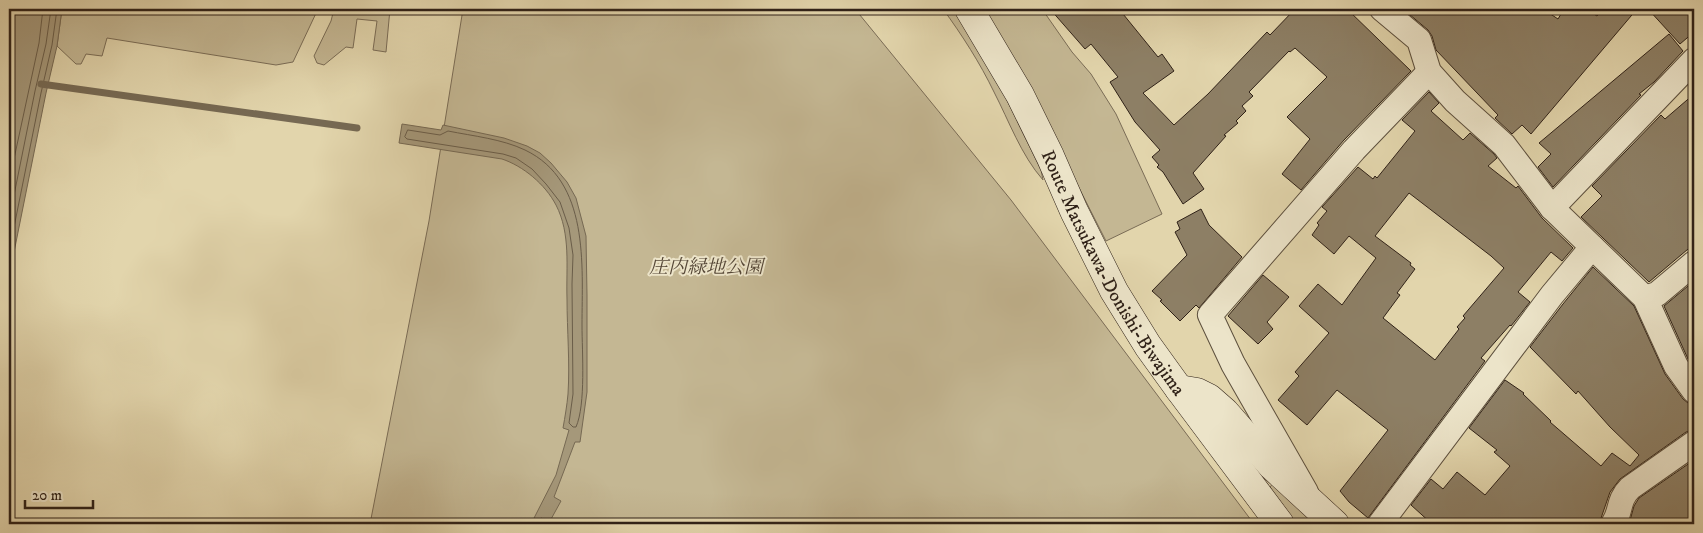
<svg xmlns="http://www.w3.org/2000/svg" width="1703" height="533" viewBox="0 0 1703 533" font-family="'IM FELL DW Pica','Noto Serif JP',serif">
	<rect width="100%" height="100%" fill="#e2d5ac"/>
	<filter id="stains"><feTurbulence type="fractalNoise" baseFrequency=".004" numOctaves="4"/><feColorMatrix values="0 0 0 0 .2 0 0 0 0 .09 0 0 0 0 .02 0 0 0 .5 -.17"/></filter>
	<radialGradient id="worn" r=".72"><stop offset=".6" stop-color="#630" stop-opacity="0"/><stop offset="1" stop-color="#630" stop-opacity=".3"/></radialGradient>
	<!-- green -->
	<g fill="#c4b793" stroke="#7a6c56">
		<path d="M62,9h256l-25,53 -17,3 -169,-27 -5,18 -16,-2 -5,10h-5l-19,-18z"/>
		<path d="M334,9h56l-4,43 -13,-2 4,-29 -20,-2 -4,29 -7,-1 -22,18 -7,-2 -3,-7 17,-35z"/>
		<path d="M463,9h392l156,191 243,324h-884l59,-303z"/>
		<path d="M943,9h10l47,77 41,84 2,10c-22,-25 -34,-59 -49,-88 -14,-29 -32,-57 -51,-83z"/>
		<path d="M983,9h59l30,43 19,22 25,40 46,100 -56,27 -96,-189z"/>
		<path d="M1275,481l46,43h-24l-27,-37z"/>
	</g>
	<!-- water -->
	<g fill="#a5987a" stroke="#766953">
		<path d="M9,9h53l-5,37 -11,47 -37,184z"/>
		<path d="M402,124l39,6 2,-5 61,13 23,8 13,7 11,10 16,19 9,16 10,38 1,59v97l-7,50h-5l-21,55 7,4 -11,20 -9,-3 -4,6h-6l25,-49 13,-45 -6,-2c2,-11 4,-23 5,-34 2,-32 -1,-64 -1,-95 -1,-32 4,-65 -11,-94 -11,-21 -33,-39 -54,-46l-103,-16z"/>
	</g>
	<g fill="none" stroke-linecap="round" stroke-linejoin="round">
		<!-- shore -->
		<g stroke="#6a5d49" stroke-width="1">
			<path d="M408,130l32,5 8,-4c25,5 54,8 77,19 65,31 57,115 57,175 0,27 4,79 -6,102h-3l-4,-4 4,-29 -1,-110 1,-29 -4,-27 -9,-26 -14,-18 -14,-15 -16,-11 -13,-4 -96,-15 -2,-2z"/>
			<path d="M9,182l30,-139 4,-34"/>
			<path d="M9,220l26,-129 11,-47 5,-35"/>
			<path d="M9,252l32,-159 11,-48 5,-36"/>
		</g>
		<!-- stream -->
		<path stroke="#766953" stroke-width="7" d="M41,84l316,44"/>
	</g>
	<!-- building -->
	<g fill="#8d7f65" stroke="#302218" fill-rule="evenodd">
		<path d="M1050,9h69l39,48 4,-3 12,17 -31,22 31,32 34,-31 59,-62 3,3 25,-26h52l64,62 -67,69 -43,50 -19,-16 28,-35 -23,-22 40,-40 -32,-29 -5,4 -1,-1 -40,41 4,4 -11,10 4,5 -10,10 2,2 -14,12 2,1 -33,37 11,16 -21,15 -20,-32 -6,-5 2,-2 -7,-8 8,-7 -25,-28 -25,-40 8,-5 -27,-33 -6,5z"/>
		<path d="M1403,9h140l15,10 6,-10h22l11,7 6,-7h34l-106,125 -9,-9 -10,9 -17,-16 3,-3 -62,-65 -4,-14 -4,-6z"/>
		<path d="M1648,9h46v23l-14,12z"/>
		<path d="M1669,34l14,17 -29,31 -15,12 2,1 -88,92 -15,-20 13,-13 -12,-11z"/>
		<path d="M1429,92l10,11 -8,8 32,29 7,-7 24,21 3,4 -9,8 28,22 2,-2 24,32 31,30 -11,13 -11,-9 -33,40 12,10 -19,24 -1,-1 -29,33 4,3 -117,157 -19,-16 -9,-11 48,-61 -51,-40 -30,35 -29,-25 21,-24 -4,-4 34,-39 -30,-27 19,-22 24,21 34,-47 -27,-22 -15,18 -22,-19 7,-10 -2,-2 10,-12 -5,-4 36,-40 15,12 2,-3 2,2 38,-47 -13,-11zM1409,193l82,63 13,12 -41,48 2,2 -8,9 2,2 -24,31 -52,-42 17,-23 -3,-2 18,-24 -5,-4 1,-2 -36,-27z"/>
		<path d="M1694,94v150l-45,38 -68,-65 21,-21 -10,-10 69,-71 4,4z"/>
		<path d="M1201,209l8,16 33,32 -43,51 -3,-3 -16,16 -20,-20 2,-1 -10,-9 35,-36 -12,-23 5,-3 -3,-7z"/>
		<path d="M1593,267l41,39 31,68 18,25 5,4 6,2v25l-8,2 -66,47 -10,13 -11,32h-167l-21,-19 20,-26 12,10 14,-17 28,23 25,-29 -16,-14 3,-2 -28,-22 36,-48 19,13 -1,1 28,27 -1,1 51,44 11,-13 18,13 9,-11 -29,-28 -32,-36 -2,3 -46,-47 33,-43z"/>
		<path d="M1263,275l26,22 -22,25 6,7 -15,15 -30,-28z"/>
		<path d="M1694,281v87l-6,-9 -24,-53z"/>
		<path d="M1694,460v64h-65l5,-18 5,-8z"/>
	</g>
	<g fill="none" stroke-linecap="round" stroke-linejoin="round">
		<defs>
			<g id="street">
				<path d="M1382,9l37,31 10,32 26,29 49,44 48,63 93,90 31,68 18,25"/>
				<path d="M1552,208l142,-148"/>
				<path d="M1645,298l12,-4 37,-31"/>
				<path d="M1306,492l-73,-128 -23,-49 144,-165 75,-78"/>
				<path d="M1380,524l172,-229 40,-48"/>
				<path d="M1613,524c9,-13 4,-23 17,-36l64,-45"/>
			</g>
			<g id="secondary">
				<path id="s1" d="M969,9l51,86 30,61 24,55 40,80 34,55 31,43 101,135"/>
				<path d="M1179,389l18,3 12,6 16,14 47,54 63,58"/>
			</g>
		</defs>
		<!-- street casing -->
		<use href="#street" stroke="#5c4f3d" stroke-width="26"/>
		<!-- secondary casing -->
		<use href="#secondary" stroke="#302218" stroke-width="29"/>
		<!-- street -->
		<use href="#street" stroke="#ece4c9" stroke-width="24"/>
		<!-- secondary -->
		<use href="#secondary" stroke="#ece4c9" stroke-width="28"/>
	</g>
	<g text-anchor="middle" stroke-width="4" stroke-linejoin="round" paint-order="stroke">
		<!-- park labels -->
		<g font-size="19" font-style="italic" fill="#554737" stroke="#ece4c9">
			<text x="706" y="273">庄内緑地公園</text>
		</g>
		<!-- street labels -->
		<g font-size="19" fill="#302218" stroke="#ece4c9">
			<text dy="7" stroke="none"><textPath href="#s1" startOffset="301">Route Matsukawa-Donishi-Biwajima</textPath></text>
		</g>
	</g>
	<!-- margin -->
	<rect width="1703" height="533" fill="none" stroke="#e2d5ac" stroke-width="30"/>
	<rect x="10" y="10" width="1683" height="513" fill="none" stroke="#302218" stroke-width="2.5"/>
	<rect x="15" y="15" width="1673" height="503" fill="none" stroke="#302218"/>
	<!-- scale -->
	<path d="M25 500v8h68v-8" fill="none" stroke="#302218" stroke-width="2.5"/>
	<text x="32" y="500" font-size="15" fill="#302218" stroke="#ece4c9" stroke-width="4" paint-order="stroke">20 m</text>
	<rect width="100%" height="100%" filter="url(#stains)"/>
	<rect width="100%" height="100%" fill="url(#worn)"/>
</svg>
